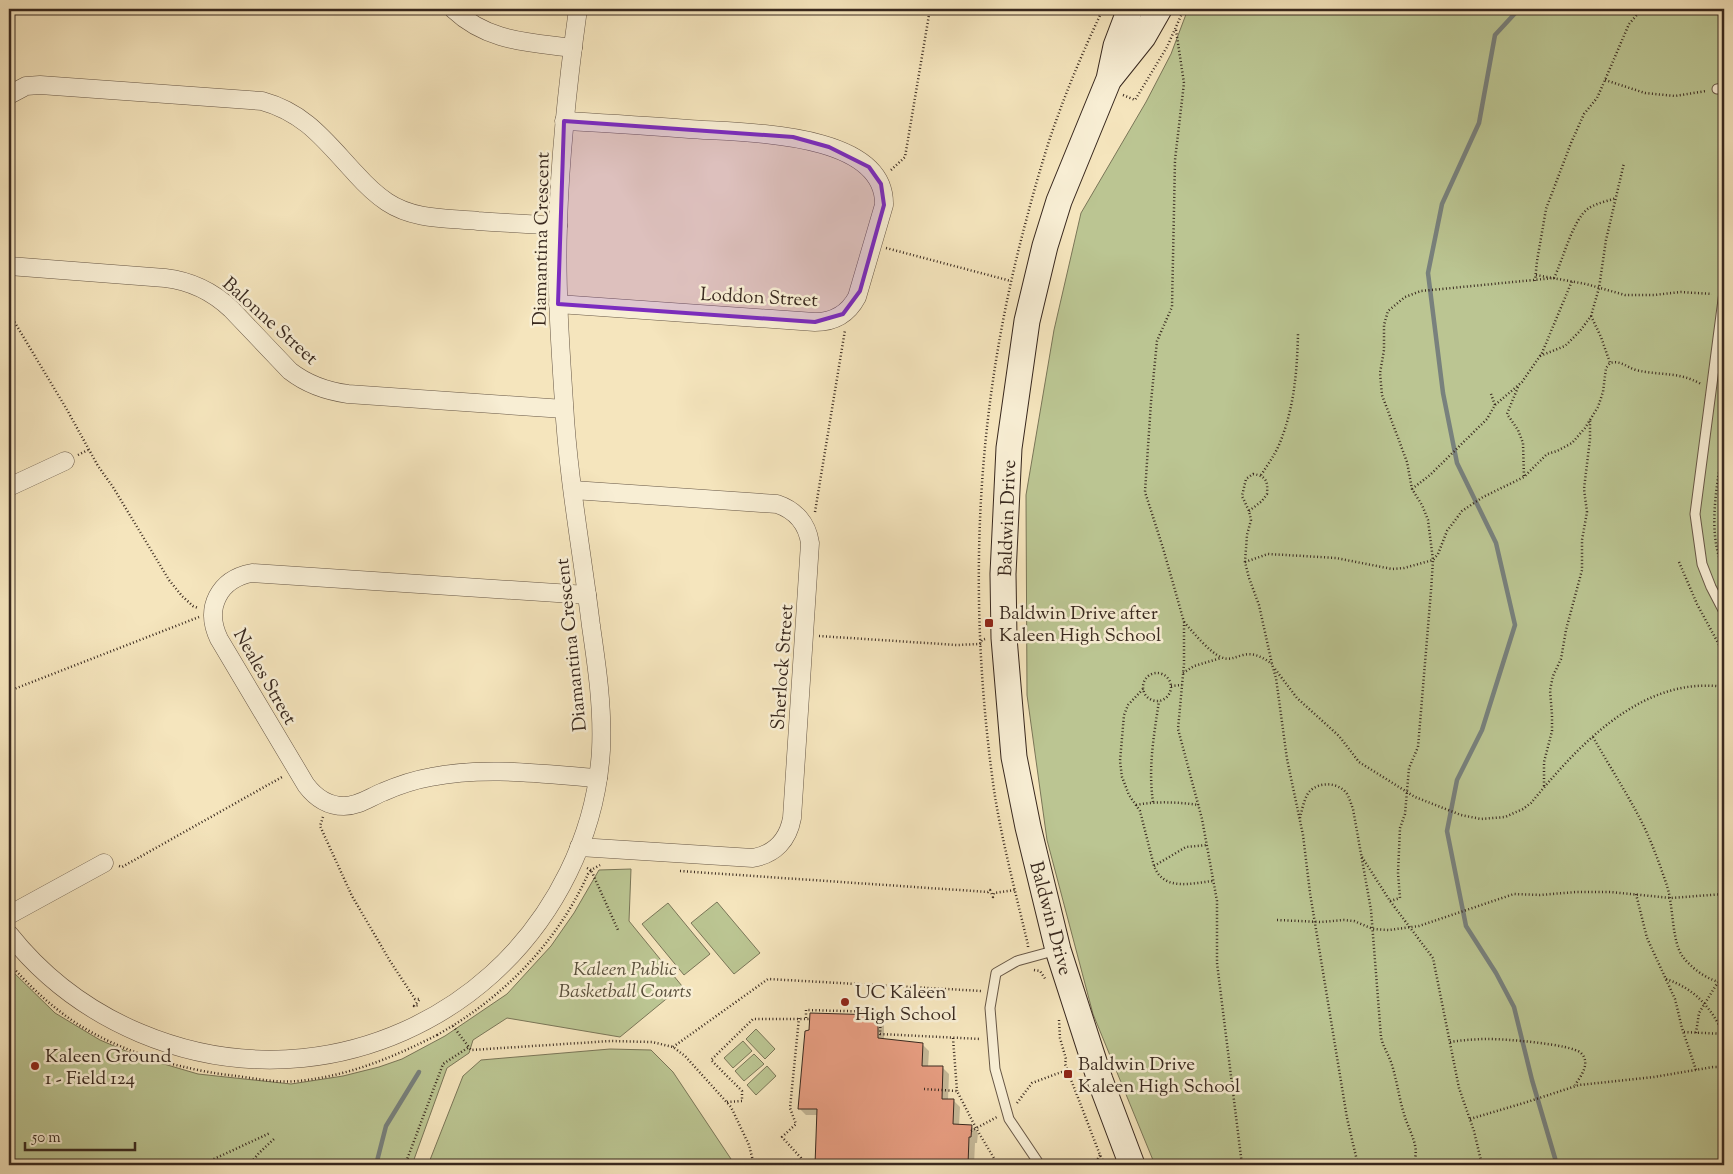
<svg xmlns="http://www.w3.org/2000/svg" width="1733" height="1174" viewBox="0 0 1733 1174" font-family="'Sorts Mill Goudy',serif">
	<rect width="100%" height="100%" fill="#f5e5bd"/>
	<filter id="stains"><feTurbulence type="fractalNoise" baseFrequency=".004" numOctaves="4"/><feColorMatrix values="0 0 0 0 .2 0 0 0 0 .09 0 0 0 0 .02 0 0 0 .5 -.17"/></filter>
	<radialGradient id="worn" r=".72"><stop offset=".6" stop-color="#630" stop-opacity="0"/><stop offset="1" stop-color="#630" stop-opacity=".3"/></radialGradient>
	<!-- green -->
	<g fill="#bbc592" stroke="#7a7658">
		<path d="M1188,9h536v1156h-569l-62,-151 -46,-174 -20,-145 -1,-200 28,-165 27,-117 65,-111 25,-48z"/>
		<path d="M631,869l-2,52 53,65 -62,51 -113,-19 -34,22 -4,13 -22,15 -35,97h-403v-197l46,45 45,27 40,17 58,17 93,10 52,-8 36,-9 23,-8 43,-23 62,-42 44,-48 23,-33 25,-43z"/>
		<path d="M717,902l43,51 -26,21 -43,-51z"/>
		<path d="M668,903l42,51 -26,21 -42,-51z"/>
		<path d="M756,1029l19,20 -10,10 -19,-20z"/>
		<path d="M743,1041l9,10 -19,17 -9,-10z"/>
		<path d="M610,1049l41,1 22,22 62,93h-307l35,-89 18,-16z"/>
		<path d="M754,1054l10,10 -20,17 -9,-10z"/>
		<path d="M767,1066l9,10 -20,19 -9,-10z"/>
	</g>
	<!-- shadow -->
	<path fill="#0003" d="M878,1016l6,7v17l39,5 6,6 -1,16h14l7,7 -1,26h5l7,7 -1,19h12l7,7 -1,10h-2l-1,22h-168v-3h10l2,-47h-12l-7,-7z"/>
	<g fill="none" stroke-linecap="round" stroke-linejoin="round">
		<!-- stream -->
		<g stroke="#78817d" stroke-width="4.5">
			<path d="M1519,9l-24,26 -16,88 -37,81 -14,69 15,120 14,70 39,80 19,82 -33,105 -25,50 -10,51 19,95 30,47 18,34 18,73 25,85"/>
			<path d="M376,1165l10,-39 33,-54"/>
		</g>
	</g>
	<!-- building -->
	<path fill="#e79d81" stroke="#38281e" d="M810,1013l68,2v23l45,5 -1,23h21l-1,33h12l-1,25 19,1 -1,12h-2l-1,28h-153l2,-56h-19l7,-78 4,-1z"/>
	<g fill="none" stroke-linecap="round" stroke-linejoin="round">
		<defs>
			<g id="lane">
				<path d="M1717,89l7,-1"/>
				<path d="M1724,292l-29,222 7,50 9,23 13,25"/>
				<path d="M1040,1165l-31,-46 -14,-50 -5,-61 6,-35 21,-12 40,-11"/>
				<path d="M1721,1165l3,-1"/>
			</g>
			<g id="street">
				<path d="M453,9c35,33 75,33 120,39"/>
				<path d="M9,95l17,-9 14,-1 222,16c44,12 64,41 94,73 9,10 19,20 31,28 27,18 60,16 91,19 27,2 53,3 80,5"/>
				<path d="M9,266l156,12c26,3 47,13 66,31l59,62c18,14 36,20 58,23l216,15"/>
				<path d="M558,304l257,18c19,0 33,-8 42,-25l27,-92c2,-75 -144,-72 -195,-76 -41,-3 -83,-6 -125,-8"/>
				<path d="M9,487l56,-26"/>
				<path d="M573,490l204,14c18,6 30,19 33,39l-18,275c-4,22 -17,36 -39,40l-174,-11"/>
				<path d="M587,595l-335,-22c-33,6 -48,35 -33,66l87,146c9,12 22,21 38,21 15,0 26,-9 39,-14 16,-7 31,-12 48,-15 55,-11 111,-3 167,1"/>
				<path d="M9,915l95,-52"/>
				<path d="M9,934c70,88 182,135 294,124 70,-7 137,-37 189,-84 63,-57 104,-139 109,-224 2,-42 -4,-83 -10,-124 -9,-74 -23,-148 -27,-223 -4,-59 -8,-119 -6,-178 2,-73 10,-144 20,-216"/>
			</g>
			<g id="secondary">
				<path d="M1130,9l-14,37 -7,33 -50,122 -14,45 -18,75 -18,127 -6,126 1,64 10,119 14,70 30,123 42,130 32,85"/>
				<path d="M1111,77l32,-40 16,-28"/>
			</g>
		</defs>
		<!-- lane casing -->
		<use href="#lane" stroke="#675746" stroke-width="11"/>
		<!-- street casing -->
		<use href="#street" stroke="#675746" stroke-width="19"/>
		<!-- secondary casing -->
		<use href="#secondary" stroke="#38281e" stroke-width="27"/>
		<!-- path -->
		<g stroke="#38281e" stroke-width="2.5" stroke-dasharray="1 2.5" stroke-linecap="butt">
			<path d="M1176,30l8,53 -9,77 -3,147 -15,34 -6,61 -6,90 18,56 21,74v42l-6,65 24,90 15,82v62l25,202"/>
			<path d="M1605,80l40,13 30,3 31,-5"/>
			<path d="M1123,95l12,5 32,-53 17,-38"/>
			<path d="M891,170l14,-13 25,-148"/>
			<path d="M886,248l125,33"/>
			<path d="M1536,275l50,9 39,11h29l27,-3 31,2"/>
			<path d="M1535,281l2,-20 9,-52 25,-66 13,-29 13,-16 8,-18 24,-56 13,-15"/>
			<path d="M9,313l57,95 32,58 15,21 56,93 13,16 11,10 5,2"/>
			<path d="M1591,316l10,21 9,26"/>
			<path d="M1540,356l25,-10 15,-15 11,-15 8,-28 7,-48 18,-77"/>
			<path d="M1518,387l-11,27 11,16 5,13 1,34"/>
			<path d="M1491,394l4,11"/>
			<path d="M1724,438c-5,39 -19,94 0,131"/>
			<path d="M78,455l10,-5"/>
			<path d="M1261,475c6,-9 13,-19 18,-30 15,-36 18,-72 19,-111"/>
			<path d="M1412,489l18,-14 57,-56 8,-14 27,-23 20,-29 30,-72"/>
			<path d="M1249,511l13,-10 5,-7c1,-13 -1,-18 -14,-20l-7,5 -4,17 7,15 2,9 -4,15 -2,27 4,16 10,27 13,59 4,14 11,81 16,76 7,58 37,225 11,47"/>
			<path d="M815,512l30,-182"/>
			<path d="M1245,562l23,-8 35,2 33,2 56,11 12,-1 29,-8 5,-6 9,-23 15,-20 21,-14 41,-20 23,-23 10,-3 15,-8 13,-15 13,-21 5,-15 3,-24 4,-5c11,-3 16,4 26,7 24,6 42,1 65,14"/>
			<path d="M1679,562l18,42 27,50"/>
			<path d="M1184,622c8,9 26,31 37,35 8,4 14,0 22,-2 11,-3 21,3 29,9"/>
			<path d="M819,636l138,9 23,-1 2,-4 3,-1"/>
			<path d="M1275,669l22,29 42,38 20,26 56,35 46,18 20,4 24,-2 18,-8 8,-6c47,-57 111,-128 193,-116"/>
			<path d="M1183,673l11,-7 27,-8"/>
			<circle cx="1157" cy="687" r="14"/>
			<path d="M1171,686l11,-1"/>
			<path d="M1143,689l-15,16 -4,10 -4,46 2,16 7,18 11,16 14,55c10,26 38,17 59,15"/>
			<path d="M9,691l190,-74"/>
			<path d="M1593,737c14,25 30,50 44,76 12,22 21,46 29,70 8,21 5,58 17,74 9,12 26,24 41,26"/>
			<path d="M1544,786v-24l8,-31v-16l-2,-25 3,-14 8,-17 5,-29 16,-60v-30l5,-28 -3,-23 6,-50v-19"/>
			<path d="M1153,802c-5,-35 1,-67 6,-101"/>
			<path d="M1136,805c21,-4 41,-3 63,0"/>
			<path d="M323,817l-3,9 32,70 38,65 25,38h5l-6,7 5,-1"/>
			<path d="M1300,818c2,-8 4,-19 9,-26 10,-11 30,-10 38,2 3,5 4,10 6,15l18,101 10,127c2,10 8,18 11,28 5,16 7,33 12,49 5,18 17,32 9,51"/>
			<path d="M1362,857l28,44 43,57 26,130 15,43 8,34"/>
			<path d="M119,866l3,1 160,-90"/>
			<path d="M1154,866l32,-19 21,-2"/>
			<path d="M587,868l4,2 9,-5"/>
			<path d="M680,871l308,21 2,-2 3,7 1,-4 21,-3"/>
			<path d="M1636,894l11,44 28,61 7,29 14,42"/>
			<path d="M1390,901l10,-3 -2,-25 2,-45 5,-14 4,-46 9,-21 13,-156 2,-31 -5,-40 -6,-15 -10,-16 -5,-27 -25,-67 -2,-22 4,-23v-25l4,-14 17,-14 16,-6 133,-13c9,-18 19,-60 35,-70 8,-5 19,-7 27,-10"/>
			<path d="M1277,920l44,2 23,-2 10,1 19,8 16,1 30,-4 95,-32 26,1 36,-3h34l61,6 53,-4"/>
			<path d="M1028,947v-2c-12,-51 -26,-103 -34,-155 -27,-193 -19,-380 32,-569 7,-27 15,-55 24,-83 15,-44 33,-87 53,-129"/>
			<path d="M9,963c15,17 31,33 49,47 47,38 120,60 179,66 21,3 40,7 61,5 50,-5 94,-23 139,-46l-1,-2"/>
			<path d="M1034,970l6,1 6,9"/>
			<path d="M1666,979c29,10 45,28 58,56"/>
			<path d="M799,1018l-9,90 6,16 -14,13 19,21v7"/>
			<path d="M806,1018v-8l75,2 -1,22 101,5"/>
			<path d="M1059,1020l1,18 6,21 -1,5 35,91 3,6 5,4"/>
			<path d="M453,1026l18,24 140,-9 41,1 21,5 12,9 46,51 18,38 5,20"/>
			<path d="M1684,1032l40,2"/>
			<path d="M1696,1033l3,-20 19,-31"/>
			<path d="M437,1035c66,-37 120,-92 151,-161l3,-4 27,60"/>
			<path d="M953,1038l4,53"/>
			<path d="M1450,1042c13,-2 26,-3 39,-3 16,0 82,5 92,14 10,10 0,23 -6,32"/>
			<path d="M673,1047l95,-68 214,12"/>
			<path d="M924,1089l33,2 19,37 22,37"/>
			<path d="M727,1102l15,-1v-10l-31,-31 42,-41h57"/>
			<path d="M1017,1103l15,-20 35,-13"/>
			<path d="M1470,1119l57,-17 52,-17 75,-8 59,-10h11"/>
			<path d="M971,1131l26,-14"/>
			<path d="M201,1165l69,-32"/>
			<path d="M249,1165l10,-12 16,-15"/>
			<path d="M405,1165l38,-101 26,-17"/>
			<path d="M1094,1165l6,-10"/>
		</g>
		<!-- lane -->
		<use href="#lane" stroke="#f8eed4" stroke-width="9"/>
		<!-- street -->
		<use href="#street" stroke="#f8eed4" stroke-width="18"/>
		<!-- secondary -->
		<use href="#secondary" stroke="#f8eed4" stroke-width="25"/>
	</g>
	<!-- marked area -->
	<path fill="#7b2cbf" fill-opacity="0.2" stroke="#7b2cbf" stroke-width="4" stroke-linejoin="round" d="M564,121l229,16 36,10 40,20 12,17 3,21 -24,86 -17,23 -28,8 -257,-18z"/>
	<!-- markers -->
	<g fill="#8f2418" stroke="#f8eed4" stroke-width="2">
		<rect x="984" y="618" width="10" height="10" rx="2.5"/>
		<circle cx="845" cy="1002" r="5"/>
		<circle cx="35" cy="1066" r="5"/>
		<rect x="1063" y="1069" width="10" height="10" rx="2.5"/>
	</g>
	<g text-anchor="middle" stroke-width="5" stroke-linejoin="round" paint-order="stroke">
		<!-- street labels -->
		<g font-size="19" fill="#38281e" stroke="#f8eed4">
			<text transform="translate(540 239) rotate(-89)" y="7">Diamantina Crescent</text>
			<text transform="translate(759 296) rotate(3)" y="7">Loddon Street</text>
			<text transform="translate(271 320) rotate(42)" y="7">Balonne Street</text>
			<text transform="translate(1006 518) rotate(-88)" y="7">Baldwin Drive</text>
			<text transform="translate(570 645) rotate(-96)" y="7">Diamantina Crescent</text>
			<text transform="translate(781 667) rotate(-86)" y="7">Sherlock Street</text>
			<text transform="translate(266 676) rotate(60)" y="7">Neales Street</text>
			<text transform="translate(1052 918) rotate(75)" y="7">Baldwin Drive</text>
		</g>
		<!-- poi labels -->
		<g font-size="19" fill="#38281e" stroke="#f8eed4" text-anchor="start">
			<text x="999" y="619">Baldwin Drive after<tspan x="999" dy="22">Kaleen High School</tspan></text>
			<text x="855" y="998">UC Kaleen<tspan x="855" dy="22">High School</tspan></text>
			<text x="45" y="1062">Kaleen Ground<tspan x="45" dy="22">1 - Field 124</tspan></text>
			<text x="1078" y="1070">Baldwin Drive<tspan x="1078" dy="22">Kaleen High School</tspan></text>
		</g>
		<!-- park labels -->
		<g font-size="19" font-style="italic" fill="#594f3b" stroke="#f8eed4">
			<text x="625" y="975">Kaleen Public<tspan x="625" dy="22">Basketball Courts</tspan></text>
		</g>
	</g>
	<!-- margin -->
	<rect width="1733" height="1174" fill="none" stroke="#f5e5bd" stroke-width="30"/>
	<rect x="10" y="10" width="1713" height="1154" fill="none" stroke="#38281e" stroke-width="2.5"/>
	<rect x="15" y="15" width="1703" height="1144" fill="none" stroke="#38281e"/>
	<!-- scale -->
	<path d="M25 1142v8h110v-8" fill="none" stroke="#38281e" stroke-width="2.5"/>
	<text x="32" y="1142" font-size="15" fill="#38281e" stroke="#f8eed4" stroke-width="4" paint-order="stroke">50 m</text>
	<rect width="100%" height="100%" filter="url(#stains)"/>
	<rect width="100%" height="100%" fill="url(#worn)"/>
</svg>
